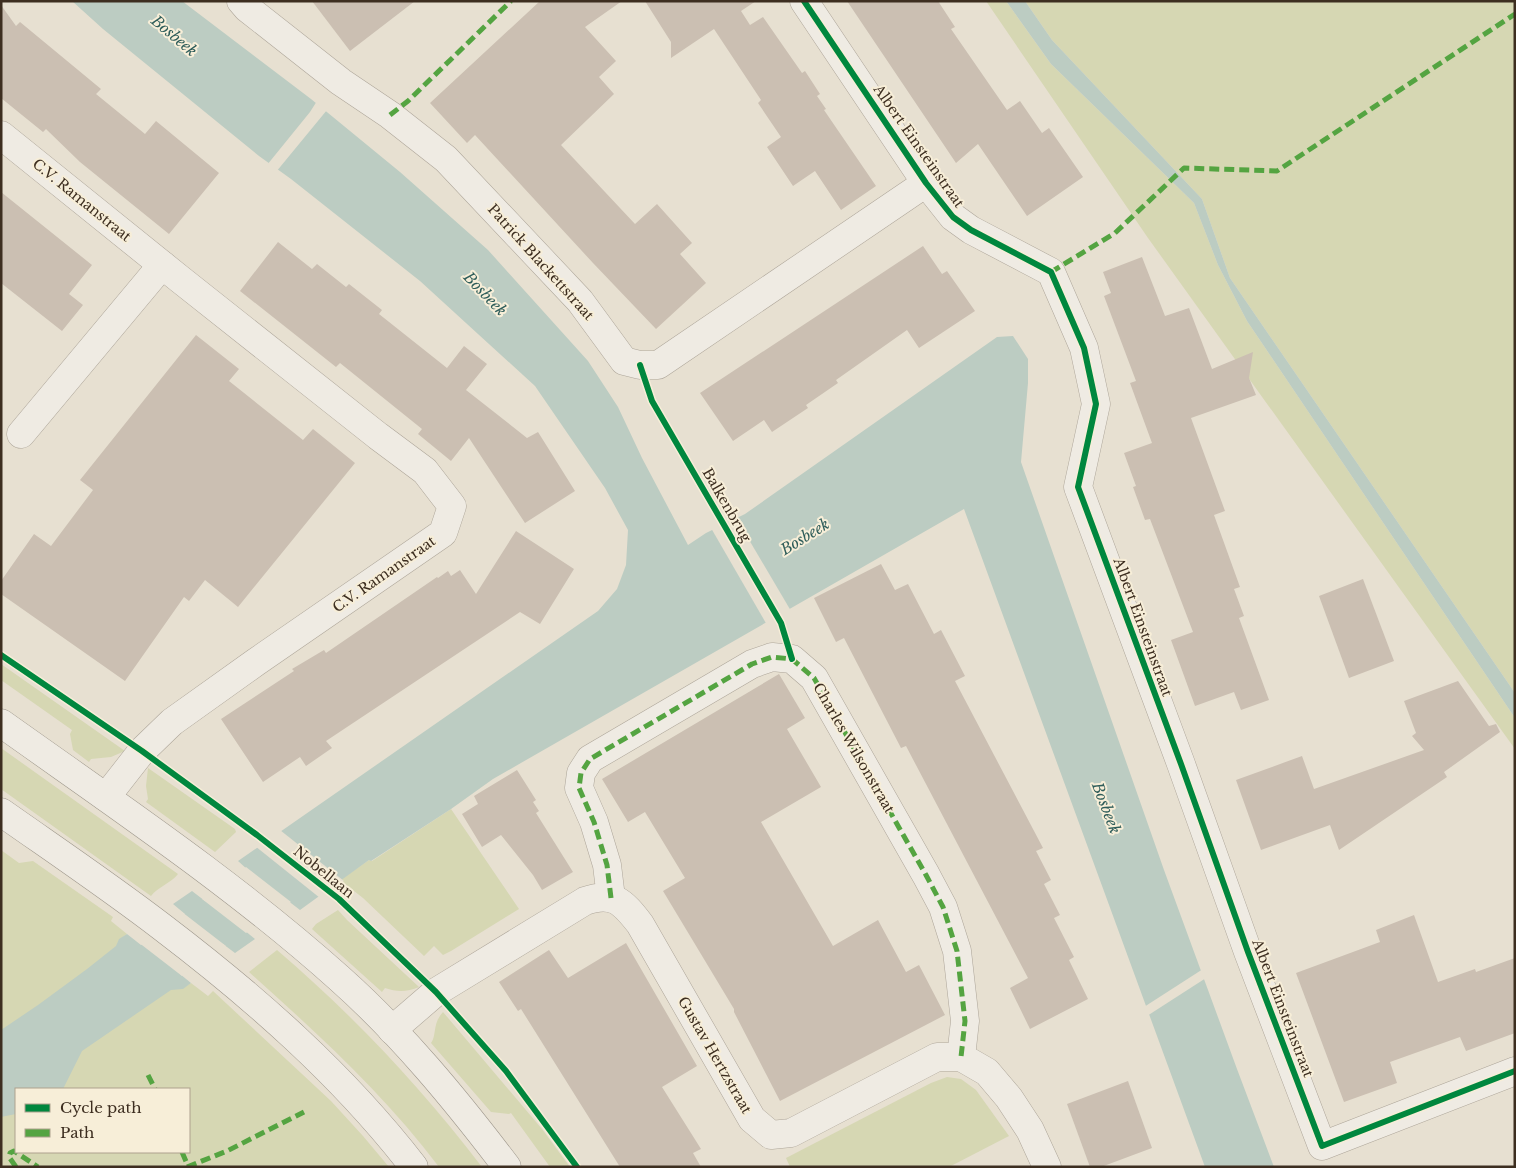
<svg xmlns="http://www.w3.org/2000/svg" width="1516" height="1168" viewBox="0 0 1516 1168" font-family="'Libre Baskerville',serif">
	<rect width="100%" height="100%" fill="#e7e0d1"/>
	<!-- green -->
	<g fill="#d6d7b3" fill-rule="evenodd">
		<path d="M986,1h20l45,63 143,139 24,62 29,56 268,397v31l-367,-511z"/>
		<path d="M1025,1h490v692l-285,-415 -28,-79 -150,-159z"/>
		<path d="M1,664l124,87 -14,6 -20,2 -2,3 -16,-12 -3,-16 2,-4 -71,-50z"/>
		<path d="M1,748l177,126c-7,9 -20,13 -27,22l-150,-107z"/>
		<path d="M148,768l87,61 1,3 -21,20 -69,-50 2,-3 -2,-13z"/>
		<path d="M451,809l68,100 -68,42 -8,4 -9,-9 -10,10 -61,-58 -23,-18 29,-20 3,1z"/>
		<path d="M1,850l18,13 14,-2 80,56 -2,4 16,13 -8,6 64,48 8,-5 17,13 5,-5 118,110 32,35 26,31h-388zM16,1089h173v63h-173z"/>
		<path d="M338,910l9,10 72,67c-12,5 -22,5 -34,1l-3,4 -70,-63 4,-5z"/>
		<path d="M277,950c76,65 144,137 205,217h-43c-55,-73 -122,-134 -190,-195z"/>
		<path d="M443,1012l99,117 28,38h-20l-39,-54 -2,1 -18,-2 -60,-69c6,-8 1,-19 12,-31z"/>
		<path d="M947,1077l14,2 15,11 33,46 -60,31h-159l-4,-9 145,-75z"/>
	</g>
	<!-- water -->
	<g fill="#bcccc2">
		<path d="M72,1h110l129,98 89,73 88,78 100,111 30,46 24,51 46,87 18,-12 39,-19 252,-177 16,-1 15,23v24l-7,79 143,408 73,199 37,98h-69l-241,-658 -471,270 -42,30 -80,52 -2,-1 -69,50 -13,-10 -43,30 11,9 -20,14 -12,-9 -43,30 11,9 -8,6 -12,1 -89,61 -19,38h-47v25l-15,3v-87l37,-25 49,-36 29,-23 3,-7 8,-5 14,11 44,-31 -12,-10 19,-13 13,10 43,-31 -10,-9 360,-250 19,-22 9,-24 2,-35 -23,-42 -70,-102 -115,-105 -129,-102 -32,-23 -156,-127z"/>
		<path d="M1006,1h19l27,39 150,159 28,79 285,415v25l-268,-397 -29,-56 -24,-62 -143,-139z"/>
	</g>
	<!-- pier -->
	<g fill="#e7e0d1">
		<path d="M317,101l1,3 9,6 -51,62 -9,-7 43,-53z"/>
		<path d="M735,516l56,95 -24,14 -56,-97z"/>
		<path d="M280,830l64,51 -24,17 -65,-52z"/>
		<path d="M246,867l45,35 -44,28 2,1 -3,2 -44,-34z"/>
		<path d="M182,912l44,34 -3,1 -41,29 -44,-34h3l41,-28 -2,-1z"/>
		<path d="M1203,969l3,9 -59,38 -3,-9z"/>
	</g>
	<!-- building -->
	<g fill="#cbbfb2">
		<path d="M312,1h103l-65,50z"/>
		<path d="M540,1h82l-37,26 31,34 -17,16 15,17 -53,51 74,79 22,-20 35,39 -12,11 26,29 -50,46 -63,-66 -118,-128 -8,8 -37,-40z"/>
		<path d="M645,1h111l-15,10 9,14 13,-8 39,56 3,-2 15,23 -3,2 9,13 -2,1 52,76 -35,24 -26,-39 -22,15 -26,-39 14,-10 -23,-34 3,-3 -47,-71 -43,29v-16z"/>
		<path d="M847,1h91l17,26 -4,2 56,81 13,-9 22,32 7,-5 34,49 -56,39 -49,-72 -22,19z"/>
		<path d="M1,5l15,21 4,-4 81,67 -5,5 49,40 11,-13 63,52 -50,61 -89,-72 -34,-33 -3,3 -42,-34z"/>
		<path d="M1,192l91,73 -23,29 14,11 -21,26 -61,-48z"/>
		<path d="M278,242l34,27 5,-5 29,23 3,-3 33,26 -3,4 68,54 17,-22 23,18 -21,26 61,48 11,-6 37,59 -50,32 -56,-85 -18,23 -33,-27 4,-5 -82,-66 -4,4 -96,-76z"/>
		<path d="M923,246l19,28 5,-3 28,40 -56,37 -12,-18 -71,50 2,3 -32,22 2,3 -36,24 -8,-12 -31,21 -33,-48z"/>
		<path d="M1142,257l23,59 24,-8 23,61 41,-17 -4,26 7,17 -65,23 34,93 -11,4 26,72 -6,2 10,27 -5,2 30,82 -28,10 -7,-18 -39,14 -24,-66 22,-8 -43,-113 -5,1 -12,-33 3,-1 -12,-33 28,-10 -22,-60 6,-2 -32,-85 7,-3 -8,-21z"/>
		<path d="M196,335l43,34 -10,12 74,59 10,-11 42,34 -117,144 -33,-27 -16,21 -5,-4 -59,84 -124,-87v-13l33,-47 17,12 42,-56 -13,-10z"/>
		<path d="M516,531l58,38 -34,55 -20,-12 -194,129 6,7 -26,18 -6,-9 -37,25 -42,-63 73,-48 -2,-2 32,-19 2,3 111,-76 1,1 10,-7 3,5 9,-6 16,24z"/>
		<path d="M881,564l14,26 13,-6 26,50 7,-4 24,46 -10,5 88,167 -7,3 15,29 -7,4 16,31 -6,3 20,39 -5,3 19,39 -58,30 -20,-41 18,-10 -122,-232 -5,2 -57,-110 -8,4 -22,-44z"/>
		<path d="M1363,579l31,82 -45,17 -30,-82z"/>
		<path d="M779,674l26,44 -18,11 34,58 -60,35 72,124 45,-26 28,52 13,-7 26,50 -165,86 -46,-89v-3l-71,-118 22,-13 -40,-66 -17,10 -26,-43z"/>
		<path d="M1458,681l31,45 7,-2 4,8 -56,40 3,5 -108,73 -9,-25 -69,25 -25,-70 66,-24 12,33 110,-39 -12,-14 4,-3 -12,-32z"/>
		<path d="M517,770l19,30 -3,2 6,9 -3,2 37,59 -31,18 -9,-15 -32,-40 -19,12 -20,-33 16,-10 -4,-8z"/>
		<path d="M1414,915l24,67 37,-13 1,3 39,-14v75l-49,18 -6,-14 -70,25 7,21 -53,19 -48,-129 84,-31 -4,-12z"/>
		<path d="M626,943l71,123 -35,21 39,62 -8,4 8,14h-81l-99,-158 -3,2 -19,-29 50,-32 19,28z"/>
		<path d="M1128,1081l24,67 -51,19h-11l-23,-63z"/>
	</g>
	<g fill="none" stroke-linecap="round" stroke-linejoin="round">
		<defs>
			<g id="street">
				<path d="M241,1l6,7 94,74 49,33 56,44 134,142 44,60 16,4h18l268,-182"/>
				<path d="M804,1l122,182 27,34 18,13 80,42 33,76 12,56 -18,83 103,277 67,188 74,194 193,-75"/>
				<path d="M1,135l180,145 197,156 47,35 27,35 -9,27 -187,129 -84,60 -30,29 -36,46"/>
				<path d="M21,434l141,-169"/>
				<path d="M611,898l-4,-33 -13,-43 -15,-34 2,-15 9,-14 162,-95 20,-7 20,2 22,19 112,197 17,32 14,44 8,70 -4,36"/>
				<path d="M392,1030l44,-38 149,-91c28,-10 38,1 55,23l112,195 19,16 20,-2 146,-76h24l26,15 22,26 21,32 17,37"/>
			</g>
			<g id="secondary">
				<path d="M1,723c115,82 233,161 338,255 63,56 117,122 168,189"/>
				<path d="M1,812c54,38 109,75 161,115 92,70 181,148 252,240"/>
			</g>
		</defs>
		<!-- street casing -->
		<use href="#street" stroke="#ada599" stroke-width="29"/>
		<!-- secondary casing -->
		<use href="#secondary" stroke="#9c958a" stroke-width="29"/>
		<!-- street -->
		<use href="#street" stroke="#efebe3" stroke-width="28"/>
		<!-- secondary -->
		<use href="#secondary" stroke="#efebe3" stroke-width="28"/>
		<!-- quiet -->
		<g stroke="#54a441" stroke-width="5" stroke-dasharray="10 5" stroke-linecap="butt">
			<path d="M390,115l18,-14 103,-100"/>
			<path d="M1051,272l64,-39 69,-65 93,3 238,-157"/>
			<path d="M611,898l-4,-33 -13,-43 -15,-34 2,-15 9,-14 162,-95 20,-7 20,2 22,19 112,197 17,32 14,44 8,70 -4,36"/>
			<path d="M148,1075l7,14"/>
			<path d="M182,1152l6,14"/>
			<path d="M16,1167l-7,-10 1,-4 4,-2 24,16"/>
			<path d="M187,1167l40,-16 77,-39"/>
		</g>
		<defs>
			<g id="cycleway">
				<path d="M804,1l122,182 27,34 18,13 80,42 33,76 12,56 -18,83 103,277 67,188 74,194 193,-75"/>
				<path d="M640,365l12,36 129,222 11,36"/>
				<path d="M1,655l141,96 115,84 82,64 97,93 70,79 71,96"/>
			</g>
		</defs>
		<!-- cycleway casing -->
		<use href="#cycleway" stroke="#f7eed8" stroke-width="9"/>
		<!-- cycleway -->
		<use href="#cycleway" stroke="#00873e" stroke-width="6"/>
	</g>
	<g text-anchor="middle" stroke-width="4" stroke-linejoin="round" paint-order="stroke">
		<!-- street labels -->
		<g font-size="14" fill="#3d2e20" stroke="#f7eed8">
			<text transform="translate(919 146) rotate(55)" y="5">Albert Einsteinstraat</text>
			<text transform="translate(82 200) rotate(39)" y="5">C.V. Ramanstraat</text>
			<text transform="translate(541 262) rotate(48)" y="5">Patrick Blackettstraat</text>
			<text transform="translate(727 505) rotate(60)" y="5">Balkenbrug</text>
			<text transform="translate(384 574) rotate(-35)" y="5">C.V. Ramanstraat</text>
			<text transform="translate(1143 627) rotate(70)" y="5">Albert Einsteinstraat</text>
			<text transform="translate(854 748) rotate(60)" y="5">Charles Wilsonstraat</text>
			<text transform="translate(324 872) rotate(39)" y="5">Nobellaan</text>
			<text transform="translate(1283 1008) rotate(69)" y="5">Albert Einsteinstraat</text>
			<text transform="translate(715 1055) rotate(60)" y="5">Gustav Hertzstraat</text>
		</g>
		<!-- water labels -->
		<g font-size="15" font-style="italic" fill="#2f5d5a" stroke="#f7eed8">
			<text transform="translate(174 36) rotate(40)" y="5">Bosbeek</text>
			<text transform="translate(485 294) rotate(46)" y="5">Bosbeek</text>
			<text transform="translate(805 537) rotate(-32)" y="5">Bosbeek</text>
			<text transform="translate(1106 808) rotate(69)" y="5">Bosbeek</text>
		</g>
	</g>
	<!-- border -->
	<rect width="1516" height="1168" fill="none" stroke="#3d2e20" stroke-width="5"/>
	<!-- legend -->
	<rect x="15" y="1088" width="175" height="65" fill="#f7eed8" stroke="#ada18e"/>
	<rect x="25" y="1104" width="25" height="8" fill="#00873e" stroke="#ada18e"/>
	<text x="60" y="1113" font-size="15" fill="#3d2e20">Cycle path</text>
	<rect x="25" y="1129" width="25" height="8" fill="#54a441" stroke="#ada18e"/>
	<text x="60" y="1138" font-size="15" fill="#3d2e20">Path</text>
</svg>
